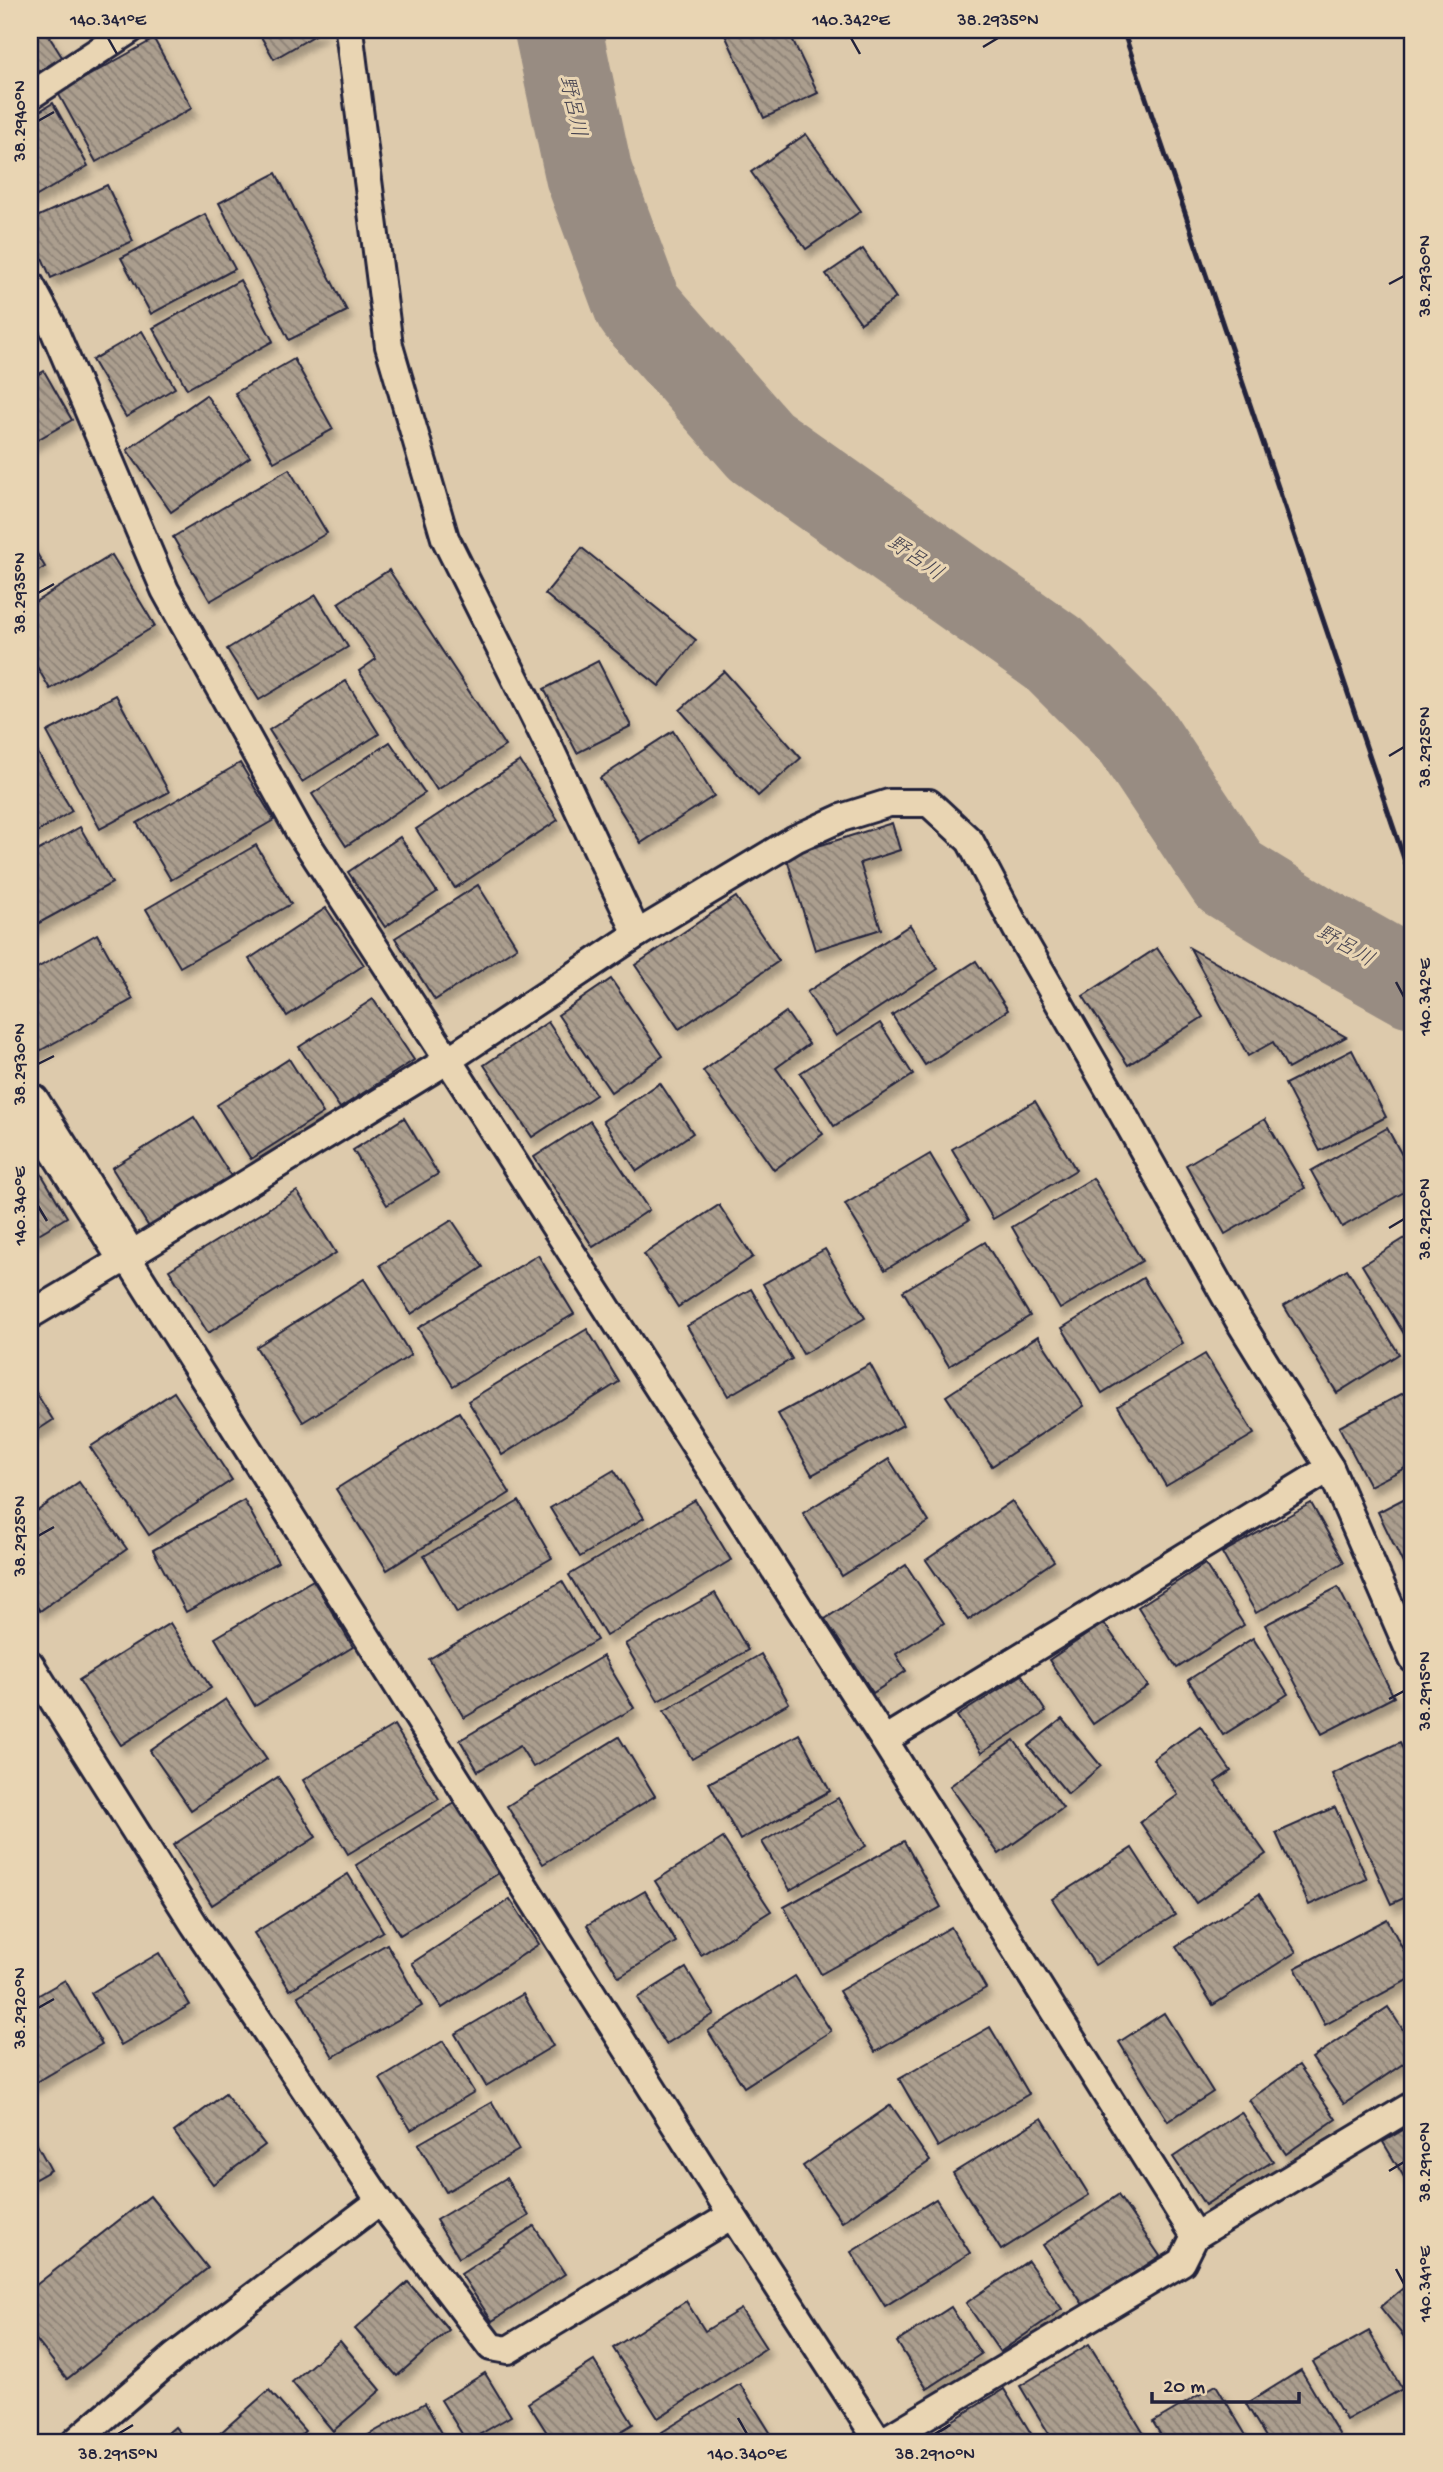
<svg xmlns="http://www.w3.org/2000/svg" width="1443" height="2472" viewBox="0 0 1443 2472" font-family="'Gochi Hand','Klee One',sans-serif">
	<defs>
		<pattern id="building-back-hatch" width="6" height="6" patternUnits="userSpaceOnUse" patternTransform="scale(1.75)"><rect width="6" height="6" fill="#ab9e8e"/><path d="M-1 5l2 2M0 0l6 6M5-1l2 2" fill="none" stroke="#8b8075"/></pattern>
		<filter id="shadow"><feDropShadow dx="4.5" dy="8" stdDeviation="3.5" flood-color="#0004"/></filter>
	</defs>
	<rect width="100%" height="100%" fill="#ddcaac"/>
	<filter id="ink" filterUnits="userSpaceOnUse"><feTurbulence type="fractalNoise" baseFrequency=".0143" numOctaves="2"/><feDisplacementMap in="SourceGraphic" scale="14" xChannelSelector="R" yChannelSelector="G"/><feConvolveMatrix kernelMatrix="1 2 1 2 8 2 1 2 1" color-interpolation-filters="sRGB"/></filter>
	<g filter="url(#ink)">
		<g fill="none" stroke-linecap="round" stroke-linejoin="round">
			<!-- river -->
			<path stroke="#988c82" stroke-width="88" d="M558,30l31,145 49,132 122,139 294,208 82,82 94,141 85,52 98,55"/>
		</g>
		<!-- building -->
		<g fill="url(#building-back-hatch)" stroke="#22223b" stroke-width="2" filter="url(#shadow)">
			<path d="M30,30h15l17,27 -32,20z"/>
			<path d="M257,30h67l-50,29z"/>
			<path d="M736,30h52l30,63 -54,25 -39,-83z"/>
			<path d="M154,39l38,69 -96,54 -38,-69z"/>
			<path d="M53,103l35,63 -58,34v-83z"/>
			<path d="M806,134l55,77 -55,38 -55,-77z"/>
			<path d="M276,173l71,138 -58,29 -70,-137z"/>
			<path d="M107,185l26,56 -82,37 -21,-47v-11z"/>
			<path d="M205,214l30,55 -84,45 -30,-56z"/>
			<path d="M863,249l33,49 -35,25 -35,-49z"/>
			<path d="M240,280l33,61 -86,48 -34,-61z"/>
			<path d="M142,331l33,57 -49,29 -34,-57z"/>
			<path d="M294,359l39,70 -59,33 -39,-69z"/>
			<path d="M44,371l28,49 -42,24v-65z"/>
			<path d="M206,395l44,62 -79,55 -44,-62z"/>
			<path d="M289,469l38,64 -117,68 -37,-64z"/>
			<path d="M30,542l15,25 -15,9z"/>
			<path d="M582,548l114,92 -37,46 -114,-92z"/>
			<path d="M112,555l43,71 -105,63 -20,-34v-50z"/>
			<path d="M389,570l116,176 -68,44 -78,-119 17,-12 -38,-56z"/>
			<path d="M316,595l32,52 -89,53 -32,-51z"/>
			<path d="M598,661l33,65 -54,27 -33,-64z"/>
			<path d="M724,671l77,87 -43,38 -78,-86z"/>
			<path d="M346,681l33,53 -77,48 -33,-52z"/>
			<path d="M116,695l53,97 -69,37 -53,-97z"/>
			<path d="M673,731l41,65 -73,47 -41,-65z"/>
			<path d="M390,742l35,51 -79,53 -34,-52z"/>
			<path d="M35,748l37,63 -42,25v-85z"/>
			<path d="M520,761l38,59 -103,68 -39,-59z"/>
			<path d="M240,763l34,57 -103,60 -34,-57z"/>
			<path d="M892,823l8,27 -40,13 21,66 -66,21 -29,-94z"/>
			<path d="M80,827l32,56 -82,45v-73z"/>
			<path d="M400,837l37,55 -52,35 -37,-55z"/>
			<path d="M256,845l35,59 -111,63 -34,-58z"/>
			<path d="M478,885l39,62 -82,53 -40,-62z"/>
			<path d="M736,897l43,64 -100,68 -44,-64z"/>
			<path d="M326,908l38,57 -77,51 -38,-57z"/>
			<path d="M910,925l28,44 -102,67 -29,-44z"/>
			<path d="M97,934l36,65 -99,55 -4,-7v-75z"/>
			<path d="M1157,948l46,69 -75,48 -45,-69z"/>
			<path d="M1190,948l156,89 -58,32 -15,-27 -25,14z"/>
			<path d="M976,961l32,49 -83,55 -33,-50z"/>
			<path d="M611,979l52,77 -52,36 -53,-77z"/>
			<path d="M373,999l41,61 -74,48 -41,-61z"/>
			<path d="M786,1012l23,32 -33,24 47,66 -49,36 -71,-99z"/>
			<path d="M548,1022l48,73 -64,42 -48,-72z"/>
			<path d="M880,1023l33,52 -79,51 -34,-53z"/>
			<path d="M1352,1050l34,67 -66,34 -35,-67z"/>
			<path d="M289,1059l34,54 -72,46 -34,-54z"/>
			<path d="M660,1083l33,50 -56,38 -34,-50z"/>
			<path d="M1035,1101l41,69 -83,49 -41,-70z"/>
			<path d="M194,1117l37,59 -82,51 -37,-59z"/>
			<path d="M404,1118l34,56 -51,31 -34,-55z"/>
			<path d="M1265,1119l40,69 -80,46 -39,-69z"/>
			<path d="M590,1121l59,89 -56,37 -59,-90z"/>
			<path d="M1387,1128l26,47v12l-71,40 -31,-56z"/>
			<path d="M930,1154l39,66 -84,50 -40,-66z"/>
			<path d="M30,1155l37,62 -37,22z"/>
			<path d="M1093,1178l49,83 -82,48 -48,-82z"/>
			<path d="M297,1191l39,62 -128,80 -39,-63z"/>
			<path d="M719,1205l34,52 -75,50 -34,-53z"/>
			<path d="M452,1220l31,47 -72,47 -31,-49z"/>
			<path d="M1413,1233v99l-7,5 -44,-72z"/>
			<path d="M985,1242l45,74 -81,50 -46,-75z"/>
			<path d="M825,1249l40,69 -62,36 -40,-70z"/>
			<path d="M538,1255l36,59 -121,72 -35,-58z"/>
			<path d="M1347,1269l52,85 -62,39 -53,-87z"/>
			<path d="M1143,1278l40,65 -81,50 -40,-65z"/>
			<path d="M364,1279l47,76 -108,67 -47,-75z"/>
			<path d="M751,1289l41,70 -64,37 -41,-70z"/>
			<path d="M587,1329l32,53 -117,73 -34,-54z"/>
			<path d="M1038,1336l46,70 -92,60 -46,-70z"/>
			<path d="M1205,1354l49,80 -88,52 -48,-80z"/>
			<path d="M870,1364l33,61 -91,50 -34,-61z"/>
			<path d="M30,1383l23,37 -23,15z"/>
			<path d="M1413,1388v76l-43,22 -31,-59z"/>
			<path d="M174,1392l58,88 -83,55 -59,-88z"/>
			<path d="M459,1412l51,81 -123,77 -51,-81z"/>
			<path d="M889,1459l40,63 -87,54 -39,-63z"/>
			<path d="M614,1470l30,48 -64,39 -30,-49z"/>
			<path d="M79,1482l48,67 -87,62 -10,-15v-80z"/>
			<path d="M1413,1494v80l-4,2 -31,-64z"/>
			<path d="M244,1500l34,62 -92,50 -33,-62z"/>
			<path d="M695,1500l36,60 -125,76 -37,-61z"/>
			<path d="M519,1501l33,57 -95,55 -33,-57z"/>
			<path d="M1012,1501l42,60 -86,59 -42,-60z"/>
			<path d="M1311,1503l33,59 -88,51 -34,-60z"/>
			<path d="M1205,1564l39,61 -67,43 -39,-61z"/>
			<path d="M906,1565l38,58 -48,31 10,17 -33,22 -48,-74z"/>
			<path d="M313,1580l40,67 -98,59 -40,-68z"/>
			<path d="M562,1581l35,59 -133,78 -35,-59z"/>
			<path d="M1338,1587l56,110 -72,37 -57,-109z"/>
			<path d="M715,1593l33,57 -90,51 -33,-57z"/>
			<path d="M170,1623l41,65 -90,57 -42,-65z"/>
			<path d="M1104,1623l44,63 -55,38 -44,-64z"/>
			<path d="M1253,1638l35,56 -65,41 -35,-55z"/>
			<path d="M761,1654l28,49 -97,56 -28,-48z"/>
			<path d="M603,1656l31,52 -101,59 -13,-21 -42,25 -18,-31z"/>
			<path d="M1022,1675l24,37 -65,41 -24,-37z"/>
			<path d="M226,1699l41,60 -76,51 -41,-59z"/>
			<path d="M1062,1719l39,47 -33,28 -40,-48z"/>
			<path d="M394,1725l45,74 -91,55 -45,-74z"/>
			<path d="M1200,1726l31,45 -16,11 51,72 -70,49 -56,-81 38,-27 -25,-36z"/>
			<path d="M799,1734l31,57 -90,49 -31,-57z"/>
			<path d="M619,1737l36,59 -112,68 -36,-58z"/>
			<path d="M1014,1740l49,68 -64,46 -49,-68z"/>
			<path d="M1400,1742l13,29v123l-22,10 -59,-130z"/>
			<path d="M278,1777l38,60 -104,68 -39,-60z"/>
			<path d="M838,1798l28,48 -76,44 -28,-48z"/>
			<path d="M455,1803l44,70 -99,62 -44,-70z"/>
			<path d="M1335,1807l32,72 -58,26 -33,-72z"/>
			<path d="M723,1838l48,73 -70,44 -46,-74z"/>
			<path d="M904,1841l37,66 -120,67 -37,-67z"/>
			<path d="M1132,1848l43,67 -80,50 -43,-66z"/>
			<path d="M348,1874l35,57 -93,59 -36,-57z"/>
			<path d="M645,1891l31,51 -57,35 -32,-52z"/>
			<path d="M1259,1894l37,58 -83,53 -37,-59z"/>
			<path d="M510,1899l29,45 -97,64 -30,-45z"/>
			<path d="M1387,1919l26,49v9l-88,48 -30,-57z"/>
			<path d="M951,1927l35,61 -111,64 -36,-61z"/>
			<path d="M387,1944l35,62 -89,51 -35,-61z"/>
			<path d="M159,1953l31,52 -69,40 -30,-52z"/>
			<path d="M686,1968l28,46 -48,30 -29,-46z"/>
			<path d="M795,1976l36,55 -87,56 -36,-56z"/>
			<path d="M65,1980l37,64 -72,42v-86z"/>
			<path d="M523,1994l30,52 -67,40 -31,-52z"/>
			<path d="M1388,2007l25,38v12l-69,47 -32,-46z"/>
			<path d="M1164,2013l49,79 -45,29 -49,-79z"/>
			<path d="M990,2027l39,67 -91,53 -39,-68z"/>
			<path d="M443,2041l31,51 -63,38 -31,-51z"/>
			<path d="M1299,2065l37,54 -50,35 -37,-54z"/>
			<path d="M225,2094l40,51 -52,39 -39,-52z"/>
			<path d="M492,2102l27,48 -73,42 -28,-48z"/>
			<path d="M891,2105l39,56 -88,61 -39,-56z"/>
			<path d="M1241,2112l32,49 -68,44 -32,-48z"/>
			<path d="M1042,2118l47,77 -88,55 -48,-77z"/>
			<path d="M1413,2124v68l-30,-50z"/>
			<path d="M30,2132l21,38 -21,12z"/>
			<path d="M506,2178l23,38 -70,42 -23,-38z"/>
			<path d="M1118,2195l42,61 -76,50 -41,-61z"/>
			<path d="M150,2196l58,72 -141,111 -33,-42 -4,4v-54l1,2z"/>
			<path d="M936,2199l34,54 -85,53 -34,-54z"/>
			<path d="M534,2226l31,48 -73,47 -31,-47z"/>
			<path d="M1028,2261l34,48 -62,43 -34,-49z"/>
			<path d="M1413,2280v68l-33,-41z"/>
			<path d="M408,2282l41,48 -52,46 -42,-47z"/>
			<path d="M686,2301l19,30 36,-22 25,39 -108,70 -45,-70z"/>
			<path d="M951,2307l30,47 -54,35 -30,-47z"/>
			<path d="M1369,2331l33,58 -56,31 -33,-58z"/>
			<path d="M340,2341l41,49 -48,41 -41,-49z"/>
			<path d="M1089,2344l60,98h-95l-34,-56z"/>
			<path d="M594,2361l39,63 -30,18h-50l-25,-39z"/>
			<path d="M1301,2370l41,69 -5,3h-68l-23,-38z"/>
			<path d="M485,2373l26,43 -44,26 -26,-42z"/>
			<path d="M740,2384l31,50 -14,8h-88l-7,-10z"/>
			<path d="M1216,2385l34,57h-85l-12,-20z"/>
			<path d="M1004,2389l31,51 -4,2h-102l-3,-5z"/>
			<path d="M269,2390l36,41 -12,11h-83z"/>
			<path d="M425,2403l22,39h-91z"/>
			<path d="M175,2427l13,15h-31z"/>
		</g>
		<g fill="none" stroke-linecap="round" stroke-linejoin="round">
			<defs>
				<g id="service">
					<path d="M349,30l40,316 56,192 100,200 92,196"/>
					<path d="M30,96l100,-66"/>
					<path d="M30,284l21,39 114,267 134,241 149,229 436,680 311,496 -13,26 -300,180"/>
					<path d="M127,1257l605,958 147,227"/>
					<path d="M30,1315l97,-58 321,-197 189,-126 158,-95 46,-21 48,-15h40l41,38 46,87 107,186 115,205 92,149 83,191"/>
					<path d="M30,1664l164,260 186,277"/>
					<path d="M884,1740l446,-272"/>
					<path d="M1195,2236l218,-131"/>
					<path d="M75,2442l100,-86 205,-155 111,146 17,3 224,-135"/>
				</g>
				<path id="minor" d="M30,1103l97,154"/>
			</defs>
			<!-- service casing -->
			<use href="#service" stroke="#22223b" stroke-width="32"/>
			<!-- minor casing -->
			<use href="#minor" stroke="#22223b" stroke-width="44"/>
			<!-- service -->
			<use href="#service" stroke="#e9d5b3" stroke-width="26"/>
			<!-- minor -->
			<use href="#minor" stroke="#e9d5b3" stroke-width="38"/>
			<!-- rail -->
			<path stroke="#22223b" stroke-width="5" d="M1123,30l290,855"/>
		</g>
	</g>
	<!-- ticks -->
	<path fill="none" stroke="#22223b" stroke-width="2.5" d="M108,38l9,16M851,38l9,16M983,47l15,-9M38,121l16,-9M1389,284l15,-8M38,593l16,-9M1389,756l15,-9M1396,982l8,15M38,1064l16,-8M38,1206l9,15M1389,1228l15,-9M38,1536l16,-9M1389,1699l15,-8M38,2008l16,-9M1389,2171l15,-9M1396,2269l8,15M738,2418l9,16M118,2434l15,-9M935,2434l15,-9"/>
	<g text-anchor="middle" stroke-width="6" stroke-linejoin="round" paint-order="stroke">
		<!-- water labels -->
		<g font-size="21" font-style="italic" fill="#454250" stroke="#e9d5b3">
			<text transform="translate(574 106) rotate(78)" y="7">野呂川</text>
			<text transform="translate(916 557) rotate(35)" y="7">野呂川</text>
			<text transform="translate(1346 945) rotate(30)" y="7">野呂川</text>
		</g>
	</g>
	<!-- margin -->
	<rect width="1443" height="2472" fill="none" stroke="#e9d5b3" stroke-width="77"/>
	<!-- scale -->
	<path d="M1152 2392v10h147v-10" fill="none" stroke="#22223b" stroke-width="3.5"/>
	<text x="1163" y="2392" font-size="21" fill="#22223b" stroke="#e9d5b3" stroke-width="5" paint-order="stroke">20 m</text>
	<rect x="38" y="38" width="1366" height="2396" fill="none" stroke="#22223b" stroke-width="2.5"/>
	<g font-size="18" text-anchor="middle" fill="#22223b">
		<text x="108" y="25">140.341°E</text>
		<text x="851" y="25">140.342°E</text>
		<text x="998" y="25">38.2935°N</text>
		<text transform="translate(19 121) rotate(-90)" y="6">38.2940°N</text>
		<text transform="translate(1424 276) rotate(-90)" y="6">38.2930°N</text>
		<text transform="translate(19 593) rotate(-90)" y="6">38.2935°N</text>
		<text transform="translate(1424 747) rotate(-90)" y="6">38.2925°N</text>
		<text transform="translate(1424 997) rotate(-90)" y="6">140.342°E</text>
		<text transform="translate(19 1064) rotate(-90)" y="6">38.2930°N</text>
		<text transform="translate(19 1206) rotate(-90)" y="6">140.340°E</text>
		<text transform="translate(1424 1219) rotate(-90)" y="6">38.2920°N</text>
		<text transform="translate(19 1536) rotate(-90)" y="6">38.2925°N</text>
		<text transform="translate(1424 1691) rotate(-90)" y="6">38.2915°N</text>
		<text transform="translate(19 2008) rotate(-90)" y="6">38.2920°N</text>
		<text transform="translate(1424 2162) rotate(-90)" y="6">38.2910°N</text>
		<text transform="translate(1424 2284) rotate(-90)" y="6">140.341°E</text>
		<text x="118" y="2459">38.2915°N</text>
		<text x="747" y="2459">140.340°E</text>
		<text x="935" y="2459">38.2910°N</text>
	</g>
</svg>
